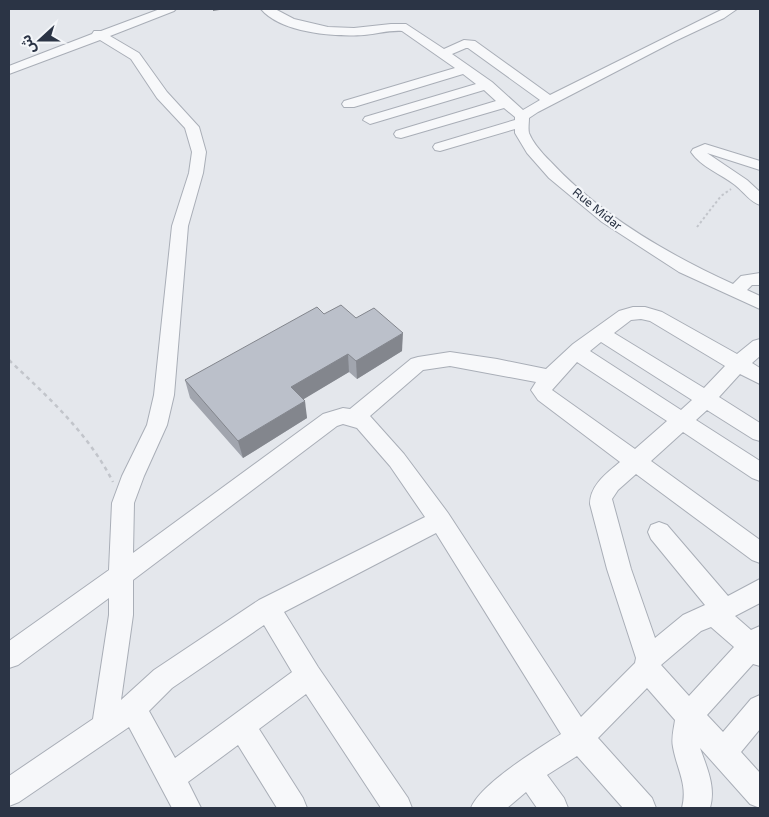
<svg xmlns="http://www.w3.org/2000/svg" width="769" height="817" viewBox="0 0 769 817" font-family="'Varela Round','Noto Sans Arabic',sans-serif">
	<rect width="100%" height="100%" fill="#e4e7ec"/>
	<g fill="none" stroke-linecap="round" stroke-linejoin="round">
		<defs>
			<g id="minor">
				<path d="M160,9h16l-2,2 -64,25 29,17 28,39 32,35 7,25 -3,21 -15,53 -14,169 -7,30 -23,51 -10,27 -1,50 190,-139 20,-6 7,1 61,-50 7,-2 32,-5 47,7 49,10 27,-25 46,-33 14,-4h12l17,5 75,42 16,-13 7,-2v17l-8,7 8,5v16l-20,-10 -21,23 41,26v18l-7,-2 -46,-29 -11,10 64,41v20l-8,-3 -69,-46 -32,29 109,79v23l-8,-3 -116,-86 -18,16 -6,9 19,70 24,69 28,-23 22,-10 -54,-66 -3,-7 3,-7 8,-3 8,3 61,71 32,-17v24l-25,13 16,14 9,-4v40l-7,-2 -46,51 16,17 28,-33 9,-4v34l-19,23 19,21v35l-10,-4 -50,-56c7,20 16,39 10,60h-28c6,-24 -5,-38 -9,-61 -2,-9 1,-19 2,-27l-28,-32 -49,50 54,60 4,10h-33l-46,-52 -30,19 17,23 4,10h-31l-11,-16 -19,16h-36c9,-24 67,-59 90,-74l-125,-201 -152,79 34,55 90,131 4,10h-31l-75,-114 -47,35 44,69 4,10h-30l-39,-63 -50,37 13,26h-29l-43,-81 -110,75 -10,4v-30l84,-57 16,-104v-17l-91,67 -9,3v-27l100,-71 3,-67 10,-27 25,-51 7,-30 18,-169 17,-53 3,-21 -7,-24 -28,-30 -26,-39 -31,-19 -91,34v-8l83,-32 2,-3h7zM641,319l9,2 75,45 -21,22 -90,-55 17,-13zM601,342l91,58 -11,10 -91,-59zM577,362l90,59 -32,28 -83,-59zM450,366l86,16 -5,8 7,10 82,62c-13,11 -30,23 -30,42l17,65 29,89 -1,5 -54,54 -133,-204 -44,-59 -34,-38 53,-46zM343,424l14,4 33,38 35,51 -166,83 -105,70 -33,30 12,-85v-35l204,-154zM264,625l28,47 -117,86 -26,-47 23,-23zM711,627l23,20 -45,49 -28,-31 40,-34z"/>
				<path d="M261,9h14l19,10 34,8 26,1 37,-4h15l38,25 20,-9 11,1 75,54 173,-86h14l-13,9 -49,23 -137,71 -9,6c0,4 -1,11 0,15 4,10 13,20 21,28 49,53 117,93 183,123l8,-8 19,-3v12h-8l-5,5 13,6v13l-81,-37 -77,-50 -53,-44 -22,-25 -12,-20v-4l-75,22 -5,-1 -2,-3 2,-3 80,-24v-3l-11,-9 -103,30 -5,-1 -2,-3 2,-3 100,-30 -12,-11 -114,34 -7,-4 2,-3 111,-33 -13,-10 -109,33h-10l-2,-3 2,-3 111,-33 -53,-37c-13,-1 -25,3 -38,4 -29,2 -83,-2 -103,-26zM466,48h2l72,52 -17,10 -31,-28 -40,-28z"/>
				<path d="M705,144l55,17v9l-53,-17 40,27 13,12v13c-10,-3 -16,-13 -25,-20 -14,-11 -34,-18 -44,-33l2,-3z"/>
			</g>
		</defs>
		<!-- minor casing -->
		<use href="#minor" stroke="#a9aeb7" stroke-width="2"/>
		<!-- path-far1 -->
		<path stroke="#c2c5cb" stroke-width="2" stroke-dasharray="2.5 2.5" stroke-linecap="butt" d="M697,227l24,-31 10,-7"/>
		<!-- path -->
		<path stroke="#c2c5cb" stroke-width="2.5" stroke-dasharray="4 4" stroke-linecap="butt" d="M9,360c40,38 79,73 104,122"/>
		<!-- minor -->
		<use href="#minor" fill="#f7f8fa" fill-rule="evenodd"/>
	</g>
	<!-- wall -->
	<path fill="#a1a5ae" d="M324,314l32,4 46,33 -45,28 -8,-7 -46,27 4,19 -64,40 -53,-60 -5,-18z"/>
	<!-- shaded-wall -->
	<g fill="#83868d">
		<path d="M213,9h13l-13,2z"/>
		<path d="M403,333l-1,18 -45,28 -1,-18z"/>
		<path d="M348,354l1,18 -55,33 -3,-18z"/>
		<path d="M305,401l2,17 -64,40 -5,-17z"/>
	</g>
	<!-- building -->
	<path fill="#bbc0ca" stroke="#83868d" d="M341,305l15,13 18,-10 29,25 -47,28 -8,-7 -57,33 14,14 -67,40 -53,-61 132,-73 7,7z"/>
	<g text-anchor="middle" stroke-width="4.5" stroke-linejoin="round" paint-order="stroke">
		<!-- far-street labels -->
		<g font-size="12" fill="#2b3445" stroke="#f4f6f9">
			<text transform="translate(597 209) rotate(39)" y="4">Rue Midar</text>
		</g>
	</g>
	<!-- border -->
	<rect width="769" height="817" fill="none" stroke="#2b3445" stroke-width="20"/>
	<!-- north arrow -->
	<g transform="translate(40 40) rotate(249)" stroke="#f4f6f9" stroke-width="4" paint-order="stroke">
	<path d="M0-4L9 19L0 12L-9 19Z" fill="#2b3445"/>
	<text y="-8" font-size="14" font-weight="bold" text-anchor="middle" fill="#2b3445">ش</text>
	</g>
</svg>
